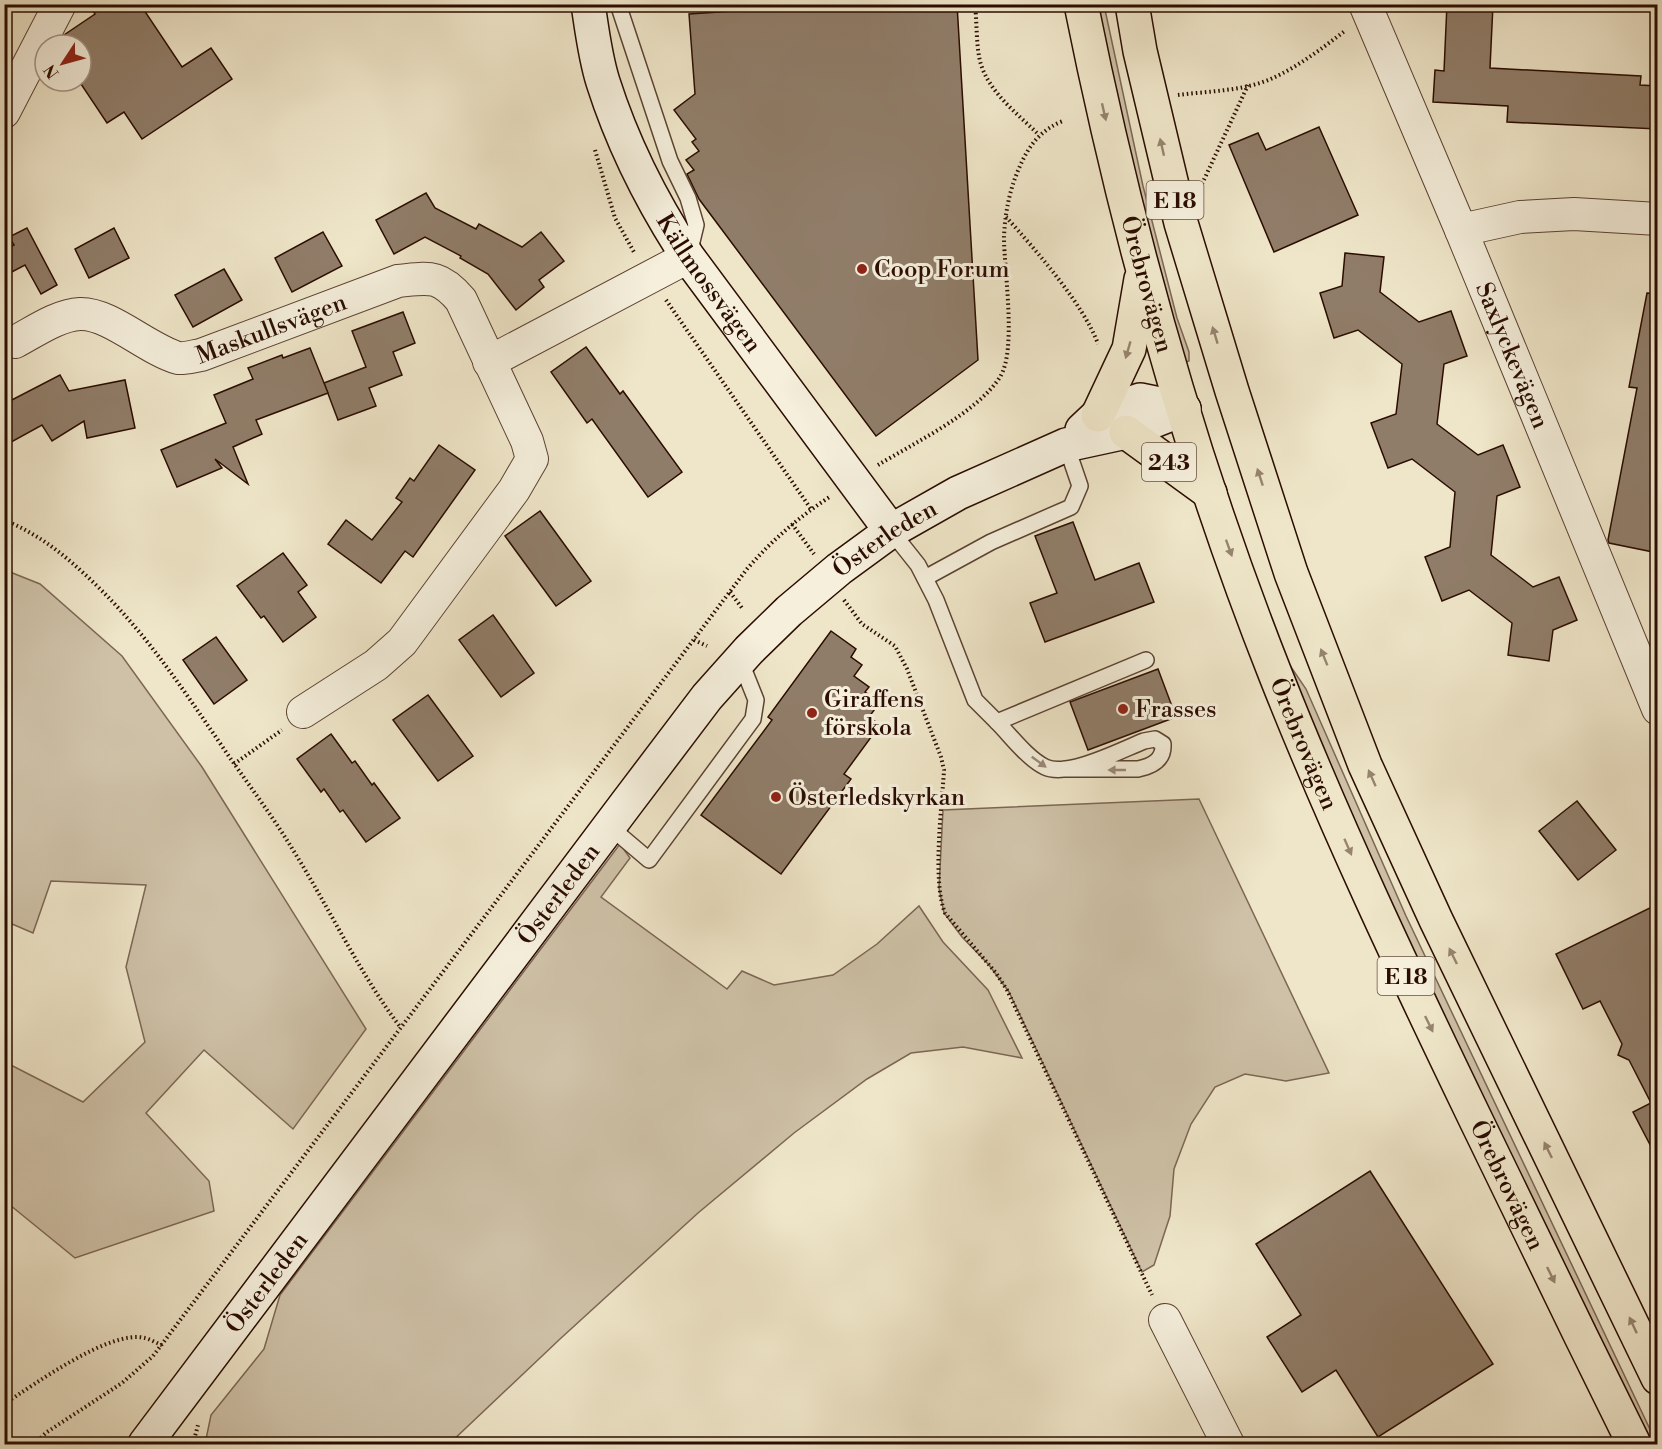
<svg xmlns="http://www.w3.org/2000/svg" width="1662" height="1449" viewBox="0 0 1662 1449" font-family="'Libre Bodoni',serif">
	<rect width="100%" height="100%" fill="#efe6c9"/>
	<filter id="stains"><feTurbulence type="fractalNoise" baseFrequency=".00333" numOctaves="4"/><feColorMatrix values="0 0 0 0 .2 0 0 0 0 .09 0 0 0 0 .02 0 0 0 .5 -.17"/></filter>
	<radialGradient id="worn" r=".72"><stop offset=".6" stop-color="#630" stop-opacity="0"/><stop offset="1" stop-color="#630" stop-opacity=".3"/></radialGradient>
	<!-- green -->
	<g fill="#cec1a7" stroke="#7c6654" stroke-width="1.5">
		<path d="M1091,5h13l39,181 34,132 12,34v9l-9,3z"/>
		<path d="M5,570l35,14 82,72 80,111 164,262 -73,100 -89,-79 -58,63 63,68 5,30 -139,47 -70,-57v-139l78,40 62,-60 -19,-75 20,-82 -95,-4 -18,52 -28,-12z"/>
		<path d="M1287,661l19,28 100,227 251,528h-13l-250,-523z"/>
		<path d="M1199,799l130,274 -43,8 -41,-7 -30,13 -24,37 -17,45 -4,47 -16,49 -12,7 -133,-280 -20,-27 -27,-28 -18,-24 -5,-25 4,-78z"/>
		<path d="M620,844l10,14 -29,39 126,92 15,-18 32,14 59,-10 44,-31 42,-38 24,36 45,48 34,68 -59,-11 -52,6 -44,26 -73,54 -96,80 -138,126 -111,105h-244l6,-29 53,-66 16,-54z"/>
	</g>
	<!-- building -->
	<g fill="#907d69" stroke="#2a0c00" stroke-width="1.5">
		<path d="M89,4h51l42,63 29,-19 21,31 -90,60 -18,-27 -17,11 -28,-42h2v-36h-22l5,-10 31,-21z"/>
		<path d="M838,4h119l21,356 -102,76 -177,-237 -12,-25 7,-4 -8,-10 13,-9 -7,-9 4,-3 -22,-29 21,-16 -6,-80z"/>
		<path d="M1447,4h46l-3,64 151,8 -1,9 18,1v43l-151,-7 1,-16 -75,-4 2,-32 9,1z"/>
		<path d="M1319,127l39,88 -84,37 -45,-107 29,-12 8,17z"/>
		<path d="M426,193l9,15 41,21 3,-5 43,23 19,-15 23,29 -25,19 5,7 -28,23 -28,-36 -28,-16 1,-2 -36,-19 -31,17 -18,-34z"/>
		<path d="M27,228l30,57 -16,9 -16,-29 -21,11v-26l10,-5 -5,-8z"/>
		<path d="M114,228l15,30 -40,20 -14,-29z"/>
		<path d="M323,232l19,34 -50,26 -17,-34z"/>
		<path d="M1345,253l39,4 -4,35 39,30 32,-11 16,45 -23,8 -7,60 41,31 25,-10 17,42 -23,9 -6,59 42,32 26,-10 18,43 -24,10 -4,31 -41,-6 4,-32 -43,-33 -27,11 -17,-44 25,-10 5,-55 -43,-33 -24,9 -17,-45 25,-9 6,-50 -44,-34 -24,8 -14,-45 22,-7z"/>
		<path d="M224,269l18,31 -49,27 -18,-32z"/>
		<path d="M1647,293l11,1v259l-49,-10 -1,-3 29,-152 -8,-1z"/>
		<path d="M403,312l12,31 -22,9 9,23 -33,13 7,18 -38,14 -14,-37 42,-16 -14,-36z"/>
		<path d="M586,347l34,47 3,-3 59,81 -34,25 -56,-78 -5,4 -36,-51z"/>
		<path d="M310,348l18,45 -72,27 6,14 -29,13 15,37 -33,-25 7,9 -45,19 -16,-37 65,-27 -12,-28 39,-16 -5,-11 34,-13 1,3z"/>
		<path d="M60,375l9,16 56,-11 10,48 -48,10 -3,-17 -32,20 -10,-16 -38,21v-42z"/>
		<path d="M439,445l36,25 -62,87 -8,-6 -24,32 -53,-39 18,-24 26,20 30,-38 -6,-4 14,-20 4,3z"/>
		<path d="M540,511l51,70 -35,25 -51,-70z"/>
		<path d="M1073,522l22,58 44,-17 15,39 -109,40 -15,-39 27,-10 -22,-57z"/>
		<path d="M283,553l24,32 -9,7 18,25 -33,25 -19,-26 -3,2 -24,-32z"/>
		<path d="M493,615l41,58 -33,24 -42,-57z"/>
		<path d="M831,631l25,18 -5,8 11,8 -8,11 15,11 -4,5 15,10 -11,15 11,8 -36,49 7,5 -70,95 -80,-59 71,-95 -4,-3z"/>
		<path d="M216,637l31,43 -33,24 -31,-44z"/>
		<path d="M1158,669l18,48 -88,33 -18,-48z"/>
		<path d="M428,695l45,61 -35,25 -45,-61z"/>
		<path d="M331,734l21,29 3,-2 17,24 2,-2 26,35 -34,24 -23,-32 -3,2 -16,-23 -3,3 -24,-33z"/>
		<path d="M1577,801l39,49 -38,30 -39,-49z"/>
		<path d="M1658,904v256l-25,-48 18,-9 -22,-43 -11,-5 4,-11 -22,-43 -17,8 -27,-55z"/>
		<path d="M1370,1171l123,193 -115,73 -42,-67 -34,22 -35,-55 34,-22 -45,-71z"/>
	</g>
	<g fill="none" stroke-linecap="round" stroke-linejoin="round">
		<defs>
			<g id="service">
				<path d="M618,4l52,157 18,37 8,27 -7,29"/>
				<path d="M891,531l27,34 18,35 39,100 22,22 149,-62"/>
				<path d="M925,578l66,-36 80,-35 9,-21 -14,-41"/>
				<path d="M997,722c14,14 30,36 48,45 23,11 76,-17 99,-26l11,-2 8,5c1,16 -11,22 -25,25h-74"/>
				<path d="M609,826l40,34 104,-141 3,-19 -16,-40"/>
			</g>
			<g id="minor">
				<path id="s1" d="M1365,4l96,226 197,479"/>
				<path d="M4,112l56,-108"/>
				<path d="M1461,230l59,-13 54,-3 84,5"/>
				<path id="s2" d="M15,342c19,-10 43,-27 65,-28 30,-1 67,35 98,44 6,1 16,-2 23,-3l197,-74c31,-3 41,-7 63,19l66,141 5,18 -18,31 -112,152 -26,23 -73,47"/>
				<path d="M489,362l199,-105"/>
				<path d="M1165,1320l63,124"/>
			</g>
			<g id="secondary">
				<path id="s3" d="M588,4c4,26 7,53 15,78 20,63 49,120 85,175l203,274"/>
				<path d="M1082,430l16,-15 42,-15 44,9"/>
				<path id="s4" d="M145,1444l481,-640 81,-107 42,-47 40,-39 50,-42 52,-38 67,-38 108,-48 60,-13 58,-23"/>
			</g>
			<g id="trunk">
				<path id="s5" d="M1081,4c46,229 109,455 195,672 59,149 128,295 198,440 53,110 106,219 160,328"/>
				<path d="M1132,4l8,47 41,172 51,168 59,182 74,192 71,155 222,458"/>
				<path d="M1098,415l31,-66 12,-70"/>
				<path d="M1126,432l84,61"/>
			</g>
		</defs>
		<!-- service casing -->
		<use href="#service" stroke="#5b4232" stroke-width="18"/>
		<!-- minor casing -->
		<use href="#minor" stroke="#5b4232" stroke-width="34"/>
		<!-- secondary casing -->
		<use href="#secondary" stroke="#2a0c00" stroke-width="36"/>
		<!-- trunk casing -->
		<use href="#trunk" stroke="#2a0c00" stroke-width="36"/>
		<!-- path -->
		<g stroke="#2a0c00" stroke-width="4" stroke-dasharray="1.5 3" stroke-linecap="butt">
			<path d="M975,4c2,19 1,40 5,57 8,31 38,53 59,74"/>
			<path d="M1178,95c31,-4 67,-4 95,-17 26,-12 51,-31 73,-48"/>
			<path d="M595,150l20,68 20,36"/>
			<path d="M1202,184l46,-99"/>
			<path d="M1006,217c29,32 78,88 92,127"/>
			<path d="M666,300l145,209"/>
			<path d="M878,465c36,-22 99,-52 122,-88 17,-27 4,-106 4,-140 1,-25 6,-49 16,-71 9,-21 22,-37 43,-45"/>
			<path d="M4,520c35,14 62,36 89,62 54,52 89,106 131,167 23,34 48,66 69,101 37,59 66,123 108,178"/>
			<path d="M792,524l22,30"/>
			<path d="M730,592l12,16"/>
			<path d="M844,600l18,24 33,22 12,23 34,88 3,13c-2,36 -12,111 1,143l51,60 11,17 145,305"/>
			<path d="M694,640l13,6"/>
			<path d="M234,764l48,-34"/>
			<path d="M4,1404c30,-19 106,-75 141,-66 5,1 11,5 17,7"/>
			<path d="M4,1435l14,9"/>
			<path d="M34,1444l13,-12 75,-49 31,-27 594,-787c25,-29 52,-52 84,-73"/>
			<path d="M193,1444l5,-19"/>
		</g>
		<!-- service -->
		<use href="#service" stroke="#f5efdc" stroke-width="15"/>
		<!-- minor -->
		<use href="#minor" stroke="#f5efdc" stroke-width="32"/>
		<!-- secondary -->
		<use href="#secondary" stroke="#f5efdc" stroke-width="33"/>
		<!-- trunk -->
		<use href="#trunk" stroke="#efe6c9" stroke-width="33"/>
	</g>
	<!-- one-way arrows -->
	<defs><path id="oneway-solid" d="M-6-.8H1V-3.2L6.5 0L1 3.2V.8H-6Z" transform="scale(1.5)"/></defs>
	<g fill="#96846f">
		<use href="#oneway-solid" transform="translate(1104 112) rotate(77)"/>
		<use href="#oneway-solid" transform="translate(1162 147) rotate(-103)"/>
		<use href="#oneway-solid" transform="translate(1215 335) rotate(-107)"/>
		<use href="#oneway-solid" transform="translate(1128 350) rotate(106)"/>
		<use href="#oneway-solid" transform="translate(1260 477) rotate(-108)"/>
		<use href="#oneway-solid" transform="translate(1229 548) rotate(70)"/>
		<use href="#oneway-solid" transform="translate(1324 657) rotate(-112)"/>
		<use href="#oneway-solid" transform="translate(1372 778) rotate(-114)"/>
		<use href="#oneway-solid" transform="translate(1348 847) rotate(66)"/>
		<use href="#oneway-solid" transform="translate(1453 956) rotate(-116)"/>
		<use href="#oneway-solid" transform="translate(1429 1024) rotate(64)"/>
		<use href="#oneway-solid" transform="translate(1548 1150) rotate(-116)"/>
		<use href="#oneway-solid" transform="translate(1551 1275) rotate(64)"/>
		<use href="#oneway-solid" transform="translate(1633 1325) rotate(-115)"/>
	</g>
	<g fill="#9a8979">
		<use href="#oneway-solid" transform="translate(1039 762) rotate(36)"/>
		<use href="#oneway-solid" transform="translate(1117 770) rotate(180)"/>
	</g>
	<!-- markers -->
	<g fill="#8f2418" stroke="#f5efdc" stroke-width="2">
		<circle cx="862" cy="269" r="6"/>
		<circle cx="1123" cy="709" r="6"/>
		<circle cx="812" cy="713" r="6"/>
		<circle cx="776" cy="797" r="6"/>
	</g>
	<g text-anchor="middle" stroke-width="6" stroke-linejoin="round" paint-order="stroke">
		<!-- shield labels -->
		<g fill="#f5efdc" stroke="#675042" stroke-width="1.5">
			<rect x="1146.5" y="181" width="57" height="38" rx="4.5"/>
			<rect x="1142" y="443" width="54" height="38" rx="4.5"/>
			<rect x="1377.5" y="957" width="57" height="38" rx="4.5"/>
		</g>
		<g font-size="22" font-weight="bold" fill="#2a0c00">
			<text x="1175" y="208">E 18</text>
			<text x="1169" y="470">243</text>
			<text x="1406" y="984">E 18</text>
		</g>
		<!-- poi labels -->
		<g font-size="24" fill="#2a0c00" stroke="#f5efdc" text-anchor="start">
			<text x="874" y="277">Coop Forum</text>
			<text x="824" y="707">Giraffens<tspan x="824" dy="28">förskola</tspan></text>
			<text x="1135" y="717">Frasses</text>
			<text x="788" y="805">Österledskyrkan</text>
		</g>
		<!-- street labels -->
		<g font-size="24" fill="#2a0c00" stroke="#f5efdc">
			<text dy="8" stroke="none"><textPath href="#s3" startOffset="308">Källmossvägen</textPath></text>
			<text dy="8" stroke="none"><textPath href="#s5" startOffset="288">Örebrovägen</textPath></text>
			<text dy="8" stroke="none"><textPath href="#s2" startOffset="278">Maskullsvägen</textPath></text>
			<text dy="8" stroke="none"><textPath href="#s1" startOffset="381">Saxlyckevägen</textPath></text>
			<text dy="8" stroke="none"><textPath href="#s4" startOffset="1174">Österleden</textPath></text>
			<text dy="8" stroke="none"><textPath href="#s5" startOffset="774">Örebrovägen</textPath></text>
			<text dy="8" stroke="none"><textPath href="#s4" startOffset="688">Österleden</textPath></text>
			<text dy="8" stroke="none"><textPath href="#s5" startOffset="1260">Örebrovägen</textPath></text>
			<text dy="8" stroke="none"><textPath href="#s4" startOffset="202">Österleden</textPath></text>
		</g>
	</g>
	<!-- margin -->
	<rect width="1662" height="1449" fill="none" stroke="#efe6c9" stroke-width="24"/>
	<rect x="6" y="6" width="1650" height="1437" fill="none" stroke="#2a0c00" stroke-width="3"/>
	<rect x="12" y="12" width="1638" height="1425" fill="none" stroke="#2a0c00" stroke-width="1.5"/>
	<!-- north arrow -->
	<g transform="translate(63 63) rotate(234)"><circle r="28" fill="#f5efdc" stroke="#a49484" stroke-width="1.5"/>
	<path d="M0-4.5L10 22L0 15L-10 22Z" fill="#8f2418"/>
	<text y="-9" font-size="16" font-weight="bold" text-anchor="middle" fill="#2a0c00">N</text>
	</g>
	<rect width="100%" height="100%" filter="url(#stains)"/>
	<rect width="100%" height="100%" fill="url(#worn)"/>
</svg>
